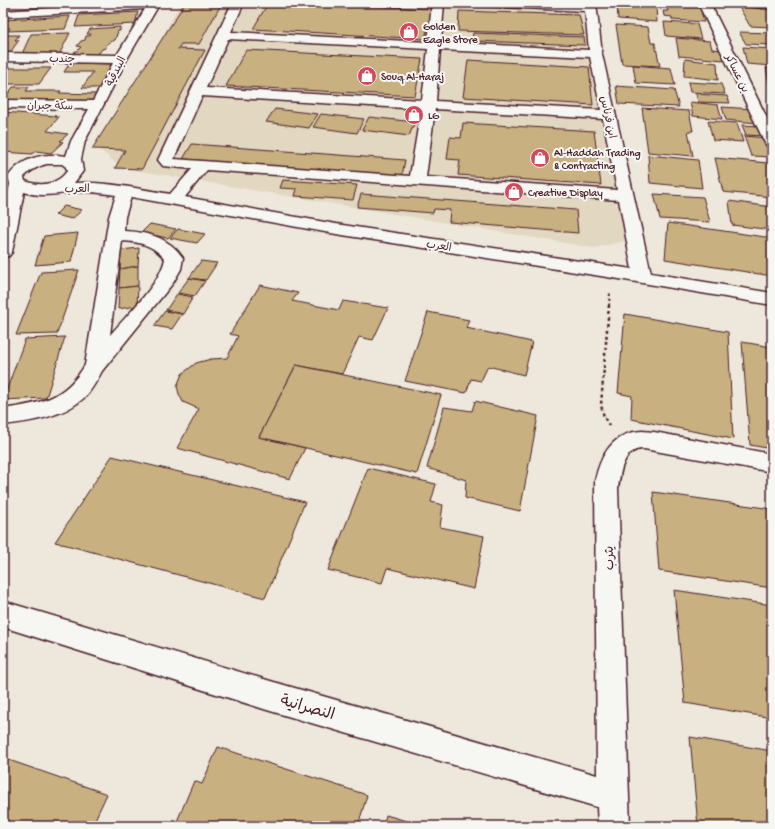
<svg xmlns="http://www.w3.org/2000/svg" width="775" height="829" viewBox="0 0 775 829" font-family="'Gochi Hand','Playpen Sans Arabic',sans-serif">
	<rect width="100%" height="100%" fill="#ede8db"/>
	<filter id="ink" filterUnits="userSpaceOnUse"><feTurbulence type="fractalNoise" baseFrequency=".025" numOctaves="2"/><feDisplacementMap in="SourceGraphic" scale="8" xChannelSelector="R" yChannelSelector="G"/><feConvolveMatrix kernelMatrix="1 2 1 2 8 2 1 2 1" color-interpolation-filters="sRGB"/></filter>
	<g filter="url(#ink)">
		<!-- built -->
		<path fill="#e2d7c0" d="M181,3h399l46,238 -32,7 -472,-80 -23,-19z"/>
		<!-- building -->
		<g fill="#c8b080" stroke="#4a1f2b">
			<path d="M185,3h37l-23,41h-18l-3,5 27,1 -63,119 -27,-1 10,-18 -33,-1z"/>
			<path d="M268,3h43l121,6 -7,30 -172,-10z"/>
			<path d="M617,4l39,3 1,15 -39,-3z"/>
			<path d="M666,5l34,2 4,15 -32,-2v-3l-8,-1 -1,-5h5z"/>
			<path d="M739,7l31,1 2,3v16l-22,-1z"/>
			<path d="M459,11l120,4 5,20 -126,-4z"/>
			<path d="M138,12l-3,12 -60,3 4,-12z"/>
			<path d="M70,16l-5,13 -57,2 2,-3h-7v-8z"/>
			<path d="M664,22l33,2 4,15 -35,-3z"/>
			<path d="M616,25l32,2 3,16h4l5,23 -38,-2z"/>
			<path d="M120,27v4h-2l-3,9 -7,3 -2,3v2l-4,1 -3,4 -7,3 -19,-1 2,-4h2l4,-4 -4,-1 4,-5 4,-1 1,-4h4l1,-2h-4l3,-5z"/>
			<path d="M739,32l33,1v12l-26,-1z"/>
			<path d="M70,33l-11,22 -38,1 10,-22z"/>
			<path d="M473,33l111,4 1,8 -113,-4z"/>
			<path d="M3,35h16l-4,5h4l-10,14h-6z"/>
			<path d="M676,38l34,3 2,8 10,1 2,10 -45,-4z"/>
			<path d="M743,47l29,2v17l-25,-2z"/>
			<path d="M246,50l176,9 -7,37 -189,-10z"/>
			<path d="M685,59l32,4 1,17 -34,-4z"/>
			<path d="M468,60l121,7 4,38 -130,-8z"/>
			<path d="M70,63l45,1 -15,24h-18l11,-16h-29z"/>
			<path d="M633,65l38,3 4,17 -39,-2z"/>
			<path d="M3,68h48l-12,16h-30l-6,6z"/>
			<path d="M766,68l6,1v20h-2z"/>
			<path d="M688,82l33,2 4,10 -35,-2z"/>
			<path d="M616,86l58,4 5,17 -60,-3z"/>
			<path d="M13,87h16l-3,4h35l-2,2 37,1 -5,9h-88v-9h5z"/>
			<path d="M696,94l31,2 3,7 -32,-1z"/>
			<path d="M690,102l28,3 4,14 -29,-3z"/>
			<path d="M722,107l31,2 4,14 -31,-3z"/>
			<path d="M642,108l47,3 4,20h-5l5,25 -45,-4z"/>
			<path d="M275,109l43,5 -9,14 -43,-6z"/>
			<path d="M3,112l53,4 -1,1h4l-12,14 21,3 -8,7 3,1 -12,11 -15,-2 -4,3 -29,-2z"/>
			<path d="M321,114l43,5 -7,14 -44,-6z"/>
			<path d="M369,117l46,5 -6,14 -47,-6z"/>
			<path d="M708,121l29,2 6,19 -30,-2z"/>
			<path d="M463,123l131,8 7,54 -143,-10 2,-15 -13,-1 3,-22 11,1z"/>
			<path d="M742,125l18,1 4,10 -18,-1z"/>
			<path d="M744,136l23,2 5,14v5l-21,-1z"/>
			<path d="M192,144l213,16 -3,16 -219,-17z"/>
			<path d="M648,155l50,5 4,28 -52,-5z"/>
			<path d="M715,158l53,5 4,14v20l-49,-5z"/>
			<path d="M283,180l74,5 -4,15 -58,-4 2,-7 -17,-1z"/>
			<path d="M361,194l215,16 2,23 -129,-11 1,-12 -16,-1 -1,4 -76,-6z"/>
			<path d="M654,194l49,3 7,25 -50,-3z"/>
			<path d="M729,201l43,6v23l-40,-5z"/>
			<path d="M64,206l18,4 -10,9 -17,-4z"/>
			<path d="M668,223l104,15v38l-107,-17z"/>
			<path d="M150,224l26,5 -8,9 -27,-5z"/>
			<path d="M178,229l27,5 -8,9 -27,-5z"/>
			<path d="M78,233l-7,29 -36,3 9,-29z"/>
			<path d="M139,248l-1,18 -18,3 1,-19z"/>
			<path d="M201,261l16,2 -11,17 -17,-2z"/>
			<path d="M138,266v20l-19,2 1,-19z"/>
			<path d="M79,270l-22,64 -41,1 25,-63z"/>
			<path d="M189,278l16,3 -10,15 -17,-3z"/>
			<path d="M260,285l38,8 -6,8 47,9 4,-9 45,7 -15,32 -14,-3 -17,37 -46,-9 -37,72 46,11 -15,31 -113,-31 22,-39 -16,-7 -4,-8 -2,-8 5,-12 14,-11 15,-4 16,-1 11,-22 -8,-2z"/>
			<path d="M138,286l-1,20 -19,3 1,-21z"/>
			<path d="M177,294l16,3 -10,17 -17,-4z"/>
			<path d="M165,311l17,3 -10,15 -18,-3z"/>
			<path d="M428,312l41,8 -3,8 66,14 -8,33 -36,-9 -7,15 -10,-2 -5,14 -61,-12z"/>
			<path d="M625,314l103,18 5,107 -102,-20 1,-23 -14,-3z"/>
			<path d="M65,337l-19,61 -43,2 22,-61z"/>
			<path d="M742,342l30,5v102l-22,-4z"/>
			<path d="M296,365l145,30 -24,79 -158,-37z"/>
			<path d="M475,401l63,15 -18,95 -55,-13 1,-18 -39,-12 17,-61 28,4z"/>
			<path d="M112,456l193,46 -40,96 -210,-56z"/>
			<path d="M368,468l68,16 -5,18 12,3 -3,22 44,9 -10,53 -87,-21 -5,15 -54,-13z"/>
			<path d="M653,492l119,17v79l-113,-17z"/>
			<path d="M674,590l98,15v113l-87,-15z"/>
			<path d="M690,737l82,14v75h-74z"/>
			<path d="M218,747l149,48 -9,31h-183l19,-45 8,3z"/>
			<path d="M3,758l104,36 -15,32h-89z"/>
			<path d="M386,815l38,11h-41z"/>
		</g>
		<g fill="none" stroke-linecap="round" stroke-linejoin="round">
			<defs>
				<g id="minor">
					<path d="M129,3h31l-33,56 -42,82 -4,18 2,12 -9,12c32,-2 65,6 96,11l22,-25 -29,-3 -5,-6 74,-157h12l-13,29 197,10 4,-39h12l-3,39 148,8 -4,-39 -102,-5 -4,-1 -2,-2 108,1 -1,-1h12l6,51 49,219 121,20v12l-159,-27 -277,-44 -205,-37 -6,20 -1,14c23,1 45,6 59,27l-2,11 -8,14 -71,88c-5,9 -10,19 -17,26 -21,20 -55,25 -82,28v-16c36,-5 62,-10 82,-44l24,-148 7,-22c-10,-1 -19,-3 -29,-3 -20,-1 -43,7 -63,0l-12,60 -3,4 -6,1v-43l7,-30 -2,-7c14,-20 36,-24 58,-21l5,-15 18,-32 -86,-1v-8l90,1 20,-38 -110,-2v-8l114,2 28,-46 -142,8v-6zM228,39l200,10 -6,51 -216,-12zM440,50l150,7 11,53 -165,-9zM202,96l219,13 -11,67 -236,-17zM435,109l168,10 14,71 -191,-13zM47,164h15l4,3 1,4c-10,14 -27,16 -42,10l-1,-4c7,-7 14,-11 23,-13zM207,170l412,30 13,69 -296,-45 -151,-27zM122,241c18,1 31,4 43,18 -5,25 -38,56 -55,76z"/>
					<path d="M698,3h12l62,125v19l-5,-1 -2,-3z"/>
					<path d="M741,3h31v6l-25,-3 -4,-1z"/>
					<path d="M642,431l12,1 118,22v18l-128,-23c-21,-1 -24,24 -26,40l12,337h-32l-1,-19 -330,-97 -264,-83v-26l264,79 330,95 -2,-294c5,-25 18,-49 47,-50z"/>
				</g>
			</defs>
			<!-- minor casing -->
			<use href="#minor" stroke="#4a1f2b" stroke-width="3"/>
			<!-- path-far1 -->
			<path stroke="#4a1f2b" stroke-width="2" stroke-dasharray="2.5 2.5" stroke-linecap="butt" d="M609,306l1,-14"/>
			<!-- path -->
			<path stroke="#4a1f2b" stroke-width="2.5" stroke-dasharray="3 3" stroke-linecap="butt" d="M609,305l-8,100 3,12 6,10"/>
			<!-- minor -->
			<use href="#minor" fill="#f6f6f2" fill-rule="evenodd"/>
		</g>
	</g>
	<!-- icons -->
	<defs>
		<symbol id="shop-disc" viewBox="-11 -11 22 22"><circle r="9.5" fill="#d1495b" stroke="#f6f6f2"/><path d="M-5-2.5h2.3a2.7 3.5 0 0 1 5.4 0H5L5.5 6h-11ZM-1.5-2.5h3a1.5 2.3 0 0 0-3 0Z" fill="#fff"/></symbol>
	</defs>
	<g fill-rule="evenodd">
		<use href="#shop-disc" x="398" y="21" width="22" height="22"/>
		<use href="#shop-disc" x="356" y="65" width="22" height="22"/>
		<use href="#shop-disc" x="403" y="104" width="22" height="22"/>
		<use href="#shop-disc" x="529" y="147" width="22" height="22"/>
		<use href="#shop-disc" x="503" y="181" width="22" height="22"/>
	</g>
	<g text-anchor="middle" stroke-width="4" stroke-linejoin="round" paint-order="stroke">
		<!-- far-poi labels -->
		<g font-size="11" fill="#4a1f2b" stroke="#f6f6f2" text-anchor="start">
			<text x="423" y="30">Golden<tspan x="423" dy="13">Eagle Store</tspan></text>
			<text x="381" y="80">Souq Al-Haraj</text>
			<text x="428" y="119">LG</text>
			<text x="554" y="156">Al-Haddah Trading<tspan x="554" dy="13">&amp; Contracting</tspan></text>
			<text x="528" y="196">Creative Display</text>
		</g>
		<!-- far-street labels -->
		<g font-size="11" fill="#4a1f2b" stroke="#f6f6f2">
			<text transform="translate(62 58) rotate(1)" y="4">جندب</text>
			<text transform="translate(115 71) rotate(-63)" y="4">البندقية</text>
			<text transform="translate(738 73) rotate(64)" y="4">بن عساكر</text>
			<text transform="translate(50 105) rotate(1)" y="4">سكة جبران</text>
			<text transform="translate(609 117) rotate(78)" y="4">ابن فرناس</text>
			<text transform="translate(77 188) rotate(-1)" y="4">العرب</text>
			<text transform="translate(439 245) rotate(9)" y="4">العرب</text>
		</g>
		<!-- street labels -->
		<g font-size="13" fill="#4a1f2b" stroke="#f6f6f2">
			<text transform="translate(608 558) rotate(-91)" y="5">يثرب</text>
		</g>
		<!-- near-street labels -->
		<g font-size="16" fill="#4a1f2b" stroke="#f6f6f2">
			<text transform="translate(308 706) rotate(16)" y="6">النصرانية</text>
		</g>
	</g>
	<!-- margin -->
	<rect width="775" height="829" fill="none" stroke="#f6f6f2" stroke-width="16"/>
	<rect x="8" y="8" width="759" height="813" fill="none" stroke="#4a1f2b" stroke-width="1.5" filter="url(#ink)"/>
</svg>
